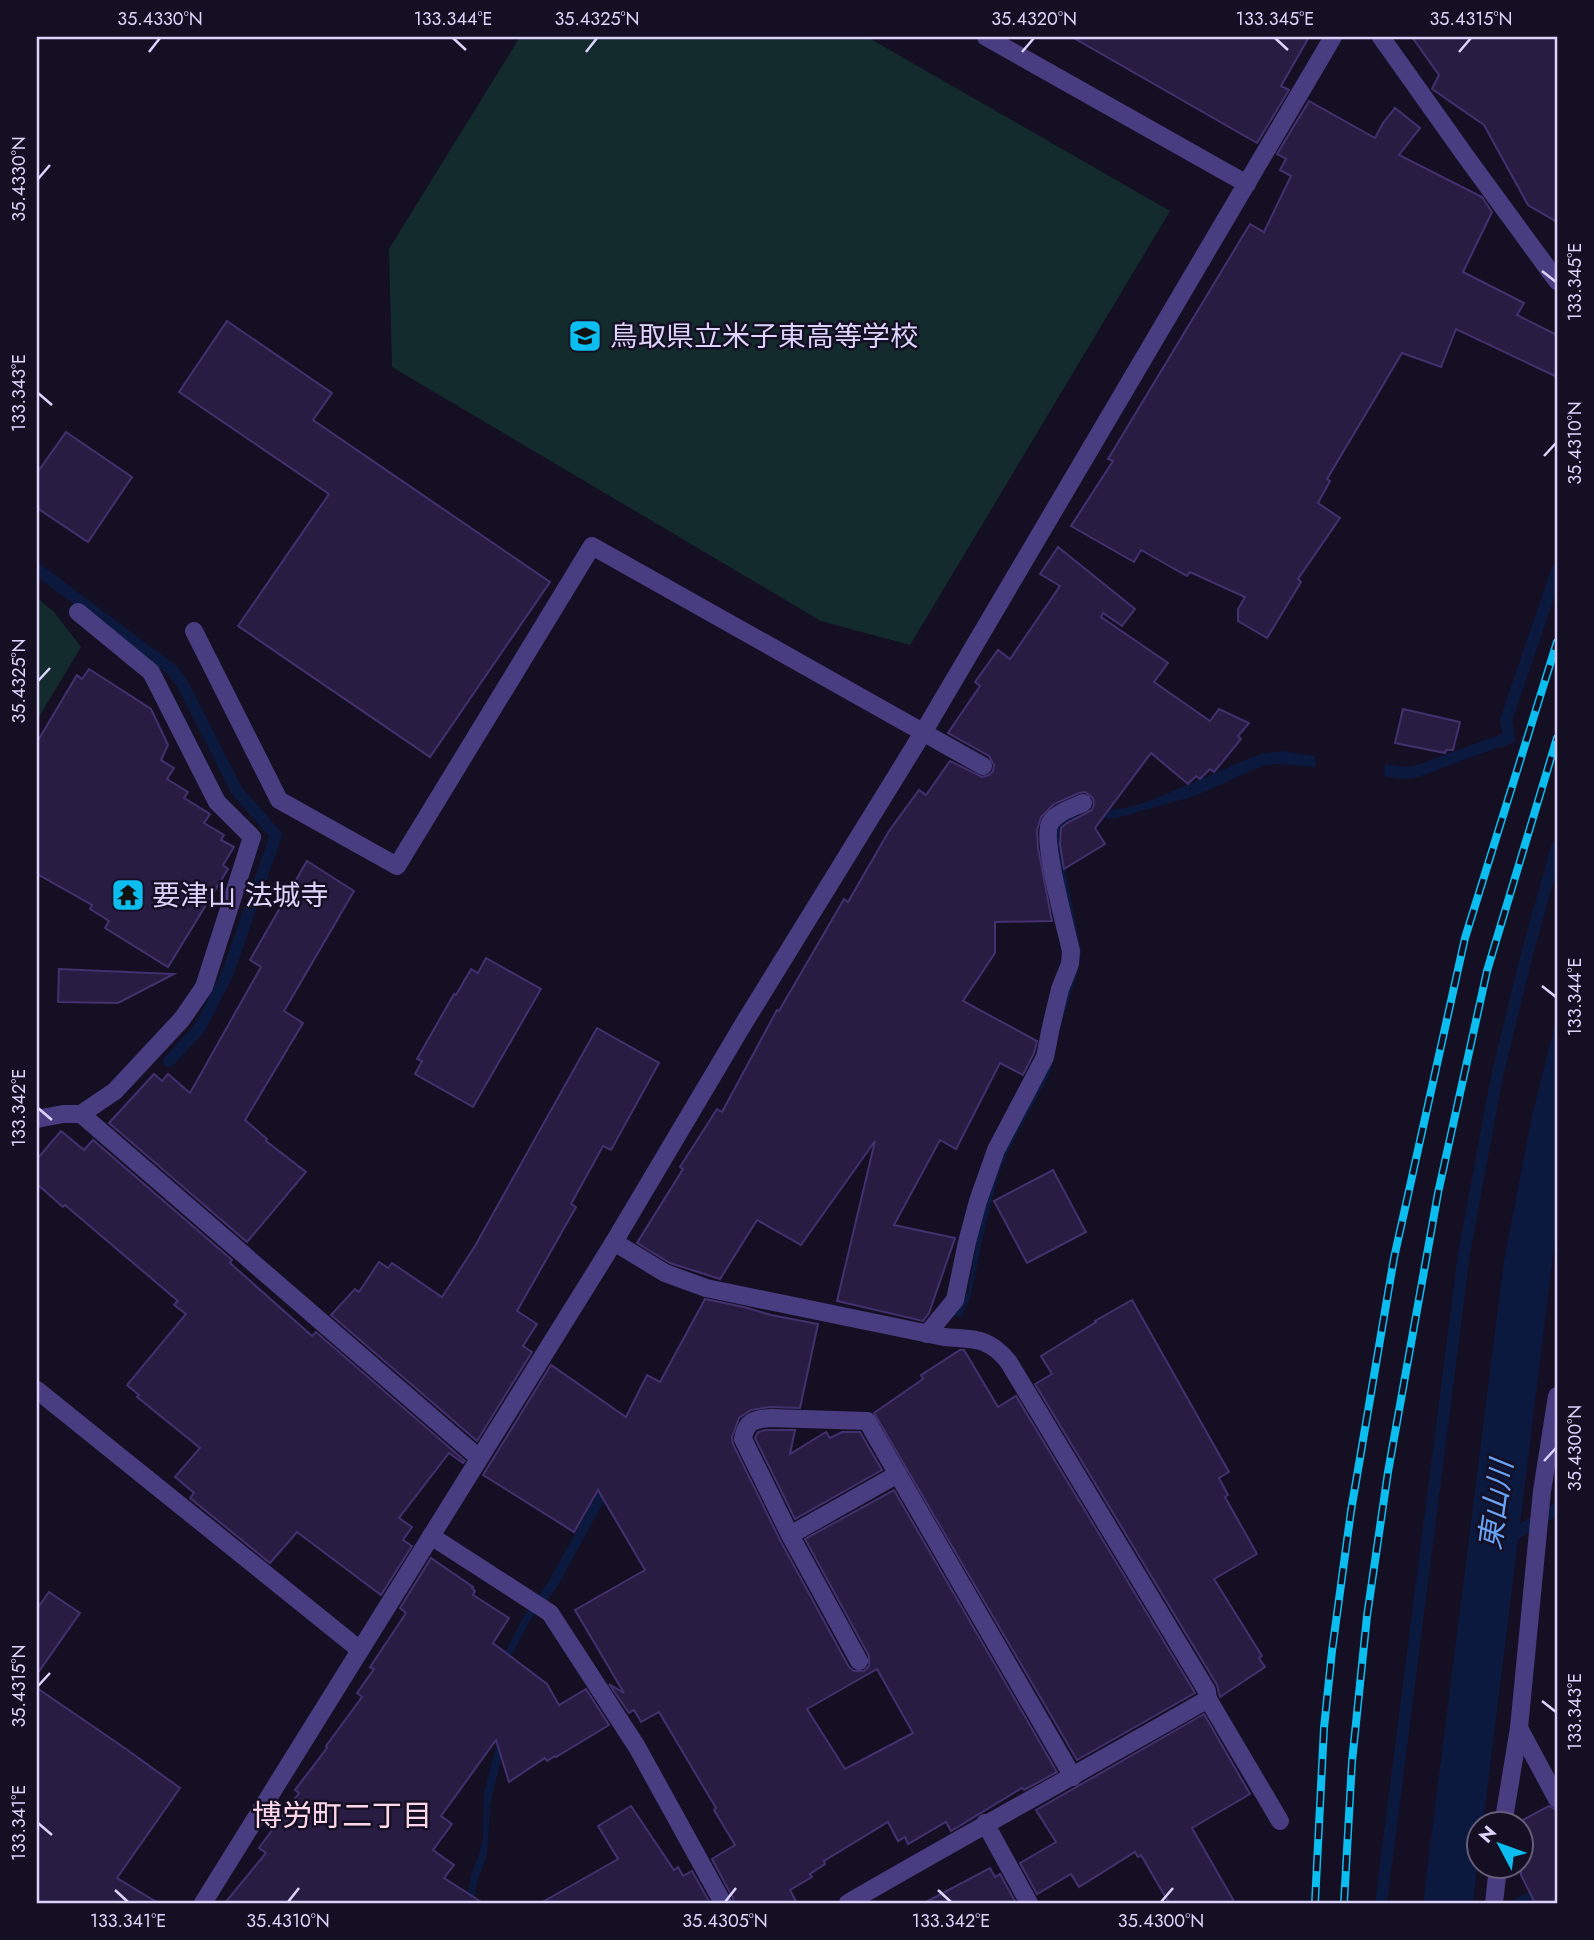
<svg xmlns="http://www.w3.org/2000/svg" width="1594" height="1940" viewBox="0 0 1594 1940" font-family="Jost,'Noto Sans JP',sans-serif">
	<rect width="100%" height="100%" fill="#150f23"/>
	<!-- green -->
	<g fill="#132b2d">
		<path d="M520,37h347l303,174 -260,434 -89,-24 -429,-254 -3,-118z"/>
		<path d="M37,598l17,14 27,35 -44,73z"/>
	</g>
	<!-- water -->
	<g fill="#0c193f">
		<path d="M1515,729l-5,14 -92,34 -13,2 -21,-3 1,-12 19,3 13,-2z"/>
		<path d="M1283,751l32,5 1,11 -38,-3 -14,1 -69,31 -79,22 -33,1 -24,17 22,116 -3,19 -18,57 -10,45 -44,82 -8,22 -14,54 -14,67 -9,20 -8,-3 15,-23 9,-53 16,-66 77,-196 -15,-149 10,-7 12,-6 53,-8 22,-7 108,-46z"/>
		<path d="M1557,1016v207l-74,601 -5,1v32l-5,46h-50l81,-642 28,-145z"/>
		<path d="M636,1434l-33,69 -47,86 -26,31 -26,50 1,71 -15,65 -3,49 -10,27 -4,21h-7l5,-28 8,-21 4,-16 1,-46 14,-52 -1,-72 27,-52 25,-35 55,-100z"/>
	</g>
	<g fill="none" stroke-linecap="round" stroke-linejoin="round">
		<!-- stream -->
		<g stroke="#0c193f" stroke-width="12">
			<path d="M37,569l135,101 10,13 55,108 39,44 -49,140 -28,54 -30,32"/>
			<path d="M1502,741l7,-3 -3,-18 51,-149"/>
			<path d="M1506,1539l51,-30"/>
			<path d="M1381,1903l83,-649 33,-178 30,-122 30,-107"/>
			<path d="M1520,1903l37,-18"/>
		</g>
	</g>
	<!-- building -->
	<g fill="#291c43" stroke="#43306e" stroke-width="2" fill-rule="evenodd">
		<path d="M1072,37h237l-28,49 8,4 -32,53z"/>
		<path d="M1412,37h145v185l-29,-17 -44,-80 -52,-36 7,-14z"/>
		<path d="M1309,101l66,37 8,-15 12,-15 25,20 -21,27 83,42 10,15 -29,60 61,31 -7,12 40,20v42l-101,-48 -15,38 -39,-14 -75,126 3,2 -12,22 22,15 -42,61 3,3 -34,56 -29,-17v-12l7,-12 -55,-25 -3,4 -46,-26 -7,12 -63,-36 42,-65 -5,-2 142,-235 14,8 27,-56 -11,-6 6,-11 -9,-5z"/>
		<path d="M227,321l105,72 -19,27 237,162 -120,175 -192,-131 91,-132 -150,-102z"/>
		<path d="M66,432l66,45 -44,65 -51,-34v-35z"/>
		<path d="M1058,547l77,62 -13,17 -19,-13 -2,4 67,46 -14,19 56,39 9,-12 30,14 -11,13 3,3 -27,33 -4,-3 -10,10 -4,-3 -8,8 -37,-31 -56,75 10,16 -41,25 -4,-24 1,-17 6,-5 25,-13 2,-5 -1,-7 -8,-6 -6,1 -25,11 -13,13 -4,13 1,18 14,73 -57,1v31l-32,48 74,40 -3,12 -11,22 -23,-12 -44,86 -16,-9 -46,85 61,13 -26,75 -6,8 -86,-20 38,-160 -74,104 -44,-25 -37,59 -50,-16 -33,-20 46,-74 -3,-2 37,-58 5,3 55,-102 2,1 65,-112 4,3 41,-71 30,-41 7,5 24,-34 32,16 7,-2 4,-4 1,-6 -5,-9 -41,-23 32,-47 -5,-4 23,-32 12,9 50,-73 -20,-12z"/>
		<path d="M89,669l62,40 17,36 -7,15 13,8 -7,11 21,13 -4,6 26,16 -6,9 20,12 -3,5 13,7 -11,18 5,4 -60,98 -63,-39 4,-7 -19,-12 2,-4 -55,-31v-132l40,-67 5,4z"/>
		<path d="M1403,709l57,13 -7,28h-7l-1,3 -50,-10z"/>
		<path d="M307,861l47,30 -70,120 19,12 -58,97 22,19 -1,2 40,31 -59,70 -138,-119 45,-49 8,7 6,-7 22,19 71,-126 -11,-7z"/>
		<path d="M486,958l55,31 -68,118 -58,-33 7,-13 -5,-2 37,-65 2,1 15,-26 7,4z"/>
		<path d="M59,969l115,5 -56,29 -60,-1z"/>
		<path d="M597,1028l62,35 -48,87 -8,-4 -32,58 5,3 -59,104 20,13 -14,22 9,6 -55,89 -146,-126 24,-26 4,3 20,-30 9,6 4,-5 50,34 33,-51z"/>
		<path d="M61,1131l23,19 9,-10 139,120 -2,3 82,73 4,-4 149,129 -2,2 -14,-10 -50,65 13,9 -9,13 9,6 -31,49 -84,-63 -27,31 -80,-65 4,-5 -19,-16 25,-29 -63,-51 2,-2 -12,-10 59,-71 -12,-9 4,-4 -113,-96 -2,2 -26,-23v-25z"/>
		<path d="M1053,1170l33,62 -59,31 -33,-62z"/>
		<path d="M705,1299l39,8 27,8 47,9 -18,84 -30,-1 -19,3 -12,8 -7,19 1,7 47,96 69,127 5,4h10l5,-5v-10l-64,-117 89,-49 163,282 -33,18 -2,-2 -71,43 -5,-9 -38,22 -3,-7 -7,4 -10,-19 -64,39 1,3 -15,10 2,3 -22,13 7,13h-63l-1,-5 -21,-39 23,-14 -21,-35 2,-2 -57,-96 -18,10 -7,-12 -5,3 -20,-29 15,9 -49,-83 70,-40 -47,-80 -24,42 -91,-57 68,-110 75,52 21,-42 13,7zM877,1669l36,64 -68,36 -38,-60z"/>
		<path d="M1132,1300l97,172 -10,6 9,17 -3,2 32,57 -43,25 48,77 -3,2 6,9 -45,30 -3,-12 -182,-301 17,-10 -11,-18 55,-34 -1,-1z"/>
		<path d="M960,1350h4l34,57 18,-11 179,297 -118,67 -203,-347 49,-34 -2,-4z"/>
		<path d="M766,1430h29l-5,24 36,-22 4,6 12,-6h18l22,38 -87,49 -40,-81 3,-6z"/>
		<path d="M431,1558l42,29 -1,1 3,3 -2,4 36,23 -16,25 54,41 12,21 27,-16 23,36 -53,32 -1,-1 -8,5 -2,-3 -36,24 -13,-42 -55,76 11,8 -19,26 21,15 -10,13 39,25h-258l41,-50 -7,-5 40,-55 -4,-3 32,-42 -1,-2 36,-49 -5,-4 17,-24 -4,-2 36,-54 -6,-5z"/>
		<path d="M49,1592l31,21 -43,61v-65z"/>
		<path d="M37,1688l89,61 54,39 -63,90 41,25h-121z"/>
		<path d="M1204,1714l46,80 -58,34 43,75h-66l-28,-48 -3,2 -3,-5 -56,35 -8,-13 -34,20 -17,-31 36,-21 -20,-32z"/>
		<path d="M631,1806l43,64 4,-3 5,9 9,-5 18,32h-169l77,-44 -20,-33z"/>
		<path d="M1549,1806l8,4v93h-22l-14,-28v-54z"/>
		<path d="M990,1868l5,9 5,-3 16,29h-92z"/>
	</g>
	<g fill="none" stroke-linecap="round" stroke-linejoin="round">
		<!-- minor -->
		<g stroke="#473d80" stroke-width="18">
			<path d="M986,37l261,147"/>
			<path d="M1381,37l86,121 90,123"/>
			<path d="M78,612l73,60 66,130 35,35 -48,150 -22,32 -67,72 -34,23 398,344"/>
			<path d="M194,631l85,169 118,66 195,-320 391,220"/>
			<path d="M37,1119l26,-5h18"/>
			<path d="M614,1242l51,31 41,15 238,49c30,3 43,-1 64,24l199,330 1,8c-120,69 -241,135 -360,204"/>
			<path d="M927,1334l28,-34 12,-58 11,-41 18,-51 49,-93 6,-30 9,-38 10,-25 1,-13c-5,-23 -30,-112 -21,-128 7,-11 22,-15 33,-20"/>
			<path d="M37,1390l323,260"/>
			<path d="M1557,1396l-15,95 -23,237 38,71"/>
			<path d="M790,1535l-47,-96c3,-18 11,-20 28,-21l96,3 206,356"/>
			<path d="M431,1536l119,77 87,134 86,156"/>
			<path d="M859,1661l-69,-126 108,-61"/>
			<path d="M1208,1699l72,122"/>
			<path d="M985,1823l44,80"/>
			<path d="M1503,1825l16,-97"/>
			<path d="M203,1903l411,-661 130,-219 180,-292 409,-694"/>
			<path d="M1494,1903l4,-36"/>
		</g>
		<defs>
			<g id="rail">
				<path d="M1315,1903l9,-175 8,-77 19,-140 43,-253 71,-320 92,-296"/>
				<path d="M1344,1903l8,-141 15,-146 21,-144 50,-279 49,-222 70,-233"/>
			</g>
		</defs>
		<!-- rail casing -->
		<use href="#rail" stroke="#0cbef0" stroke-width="8"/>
		<!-- rail -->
		<use href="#rail" stroke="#150f23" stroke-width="5" stroke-dasharray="16" stroke-linecap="butt"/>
	</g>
	<!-- ticks -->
	<path fill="none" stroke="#ddd4fd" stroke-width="2.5" d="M453,38l13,12M1275,38l13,12M149,52l11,-14M586,52l11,-14M1022,52l12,-14M1459,52l12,-14M38,179l12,-14M1542,271l14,11M38,393l14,12M1544,456l12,-13M38,681l12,-13M1542,986l14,11M38,1108l14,12M1544,1461l12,-13M38,1686l12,-13M1542,1701l14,11M38,1823l14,12M115,1890l13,12M938,1890l13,12M288,1902l11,-14M725,1902l11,-14M1161,1902l12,-14"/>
	<!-- icons -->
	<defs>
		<symbol id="school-square" viewBox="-11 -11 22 22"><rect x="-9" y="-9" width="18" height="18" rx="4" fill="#0cbef0" stroke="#150f23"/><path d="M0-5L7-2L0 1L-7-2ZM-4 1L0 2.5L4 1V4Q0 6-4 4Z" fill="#111"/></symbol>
		<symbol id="temple-square" viewBox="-11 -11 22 22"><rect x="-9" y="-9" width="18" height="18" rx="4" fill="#0cbef0" stroke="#150f23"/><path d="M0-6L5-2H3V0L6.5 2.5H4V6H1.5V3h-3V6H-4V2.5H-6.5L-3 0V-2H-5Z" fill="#111"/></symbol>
	</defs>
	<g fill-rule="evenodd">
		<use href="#school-square" x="566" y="317" width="38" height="38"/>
		<use href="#temple-square" x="109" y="876" width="38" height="38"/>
	</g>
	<g text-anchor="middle" stroke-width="5" stroke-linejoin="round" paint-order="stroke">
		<!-- poi labels -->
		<g font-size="28" fill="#ddd4fd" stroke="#150f23" text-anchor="start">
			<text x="610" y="346">鳥取県立米子東高等学校</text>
			<text x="152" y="905">要津山 法城寺</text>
		</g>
		<!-- water labels -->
		<g font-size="30" font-style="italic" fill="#67a3f7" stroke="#150f23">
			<text transform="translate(1496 1505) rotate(-82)" y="10">東山川</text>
		</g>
		<!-- neighbourhood labels -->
		<g font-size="30" fill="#fdd6ea" stroke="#150f23">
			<text x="342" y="1826">博労町二丁目</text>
		</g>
	</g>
	<!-- border -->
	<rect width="1594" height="1940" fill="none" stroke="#150f23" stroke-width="77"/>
	<!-- north arrow -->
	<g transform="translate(1500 1845) rotate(311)"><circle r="33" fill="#150f23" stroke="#655e7a" stroke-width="2"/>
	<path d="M0-5L12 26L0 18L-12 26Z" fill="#0cbef0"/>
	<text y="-10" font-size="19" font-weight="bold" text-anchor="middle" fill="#ddd4fd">N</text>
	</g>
	<rect x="38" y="38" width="1518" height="1864" fill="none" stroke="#ddd4fd" stroke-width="2.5"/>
	<g font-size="18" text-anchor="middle" fill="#ddd4fd">
		<text x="160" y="25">35.4330°N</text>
		<text x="453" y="25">133.344°E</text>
		<text x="597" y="25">35.4325°N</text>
		<text x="1034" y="25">35.4320°N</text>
		<text x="1275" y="25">133.345°E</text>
		<text x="1471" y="25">35.4315°N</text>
		<text transform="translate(19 179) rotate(-90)" y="6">35.4330°N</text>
		<text transform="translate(1575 282) rotate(-90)" y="6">133.345°E</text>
		<text transform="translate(19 393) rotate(-90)" y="6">133.343°E</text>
		<text transform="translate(1575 443) rotate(-90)" y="6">35.4310°N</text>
		<text transform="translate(19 681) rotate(-90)" y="6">35.4325°N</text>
		<text transform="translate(1575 997) rotate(-90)" y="6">133.344°E</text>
		<text transform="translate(19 1108) rotate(-90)" y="6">133.342°E</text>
		<text transform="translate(1575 1448) rotate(-90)" y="6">35.4300°N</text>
		<text transform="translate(19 1686) rotate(-90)" y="6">35.4315°N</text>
		<text transform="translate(1575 1712) rotate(-90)" y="6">133.343°E</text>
		<text transform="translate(19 1823) rotate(-90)" y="6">133.341°E</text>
		<text x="128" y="1927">133.341°E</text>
		<text x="288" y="1927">35.4310°N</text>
		<text x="725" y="1927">35.4305°N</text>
		<text x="951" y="1927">133.342°E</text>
		<text x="1161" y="1927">35.4300°N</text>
	</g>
</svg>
